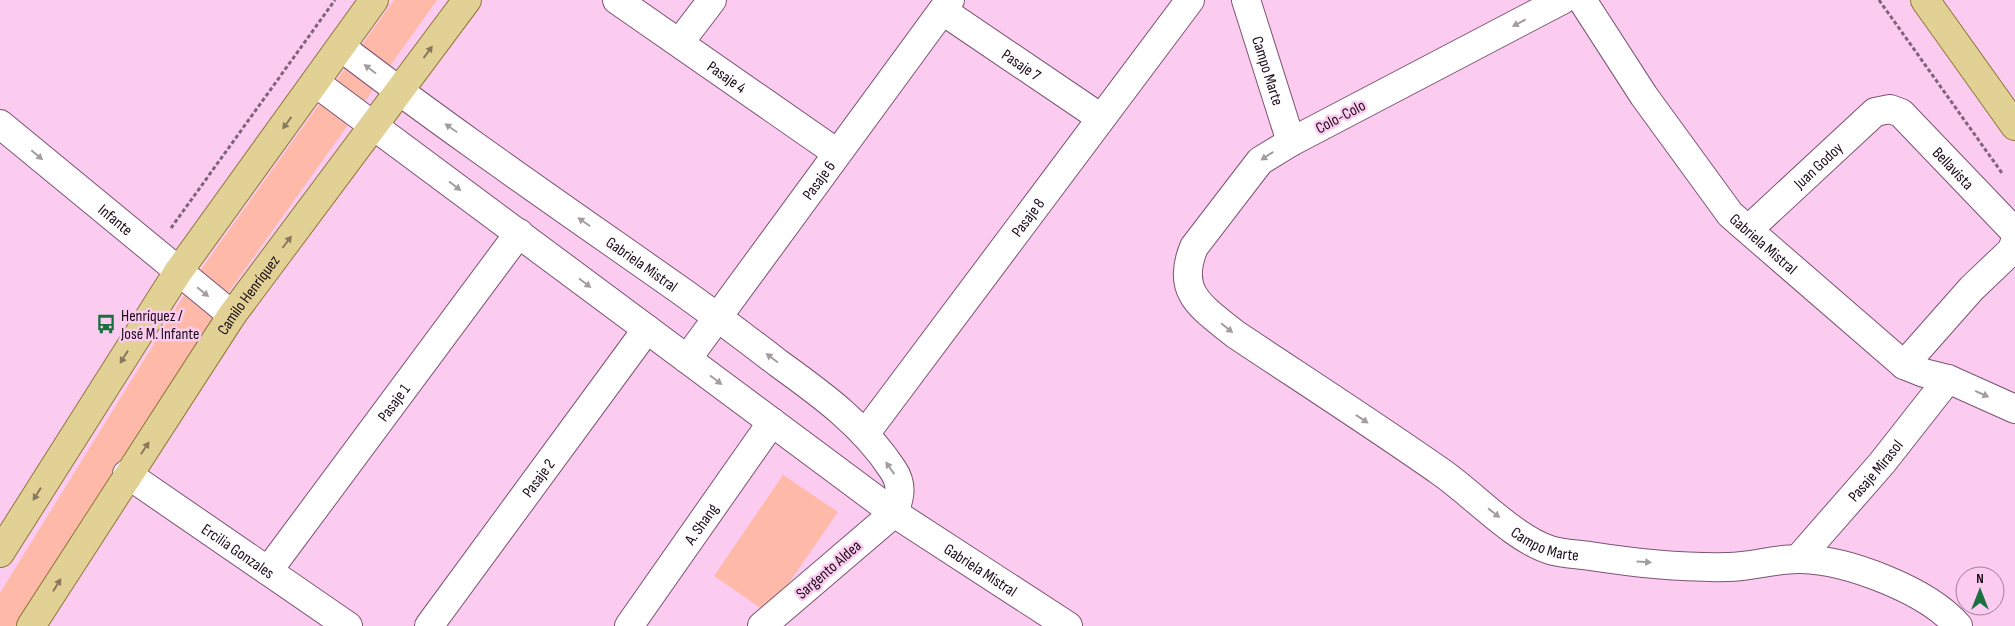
<svg xmlns="http://www.w3.org/2000/svg" width="2015" height="626" viewBox="0 0 2015 626" font-family="'Sofia Sans Condensed',sans-serif">
	<rect width="100%" height="100%" fill="#fbccf0"/>
	<!-- green -->
	<g fill="#feb9a8">
		<path d="M394,0h43l-214,300 -198,326h-25v-33l194,-314z"/>
		<path d="M783,475l55,37 -70,101 -54,-37z"/>
	</g>
	<g fill="none" stroke-linecap="round" stroke-linejoin="round">
		<defs>
			<g id="minor">
				<path id="s1" d="M617,0l220,153"/>
				<path id="s2" d="M1246,0l45,142"/>
				<path id="s3" d="M1562,0l-271,142 -31,19 -66,86c-19,46 8,60 41,87 69,46 139,91 206,138 33,23 72,66 109,78 12,4 27,4 40,6 45,7 93,12 138,11 24,0 49,-9 73,-8 46,1 126,31 157,67"/>
				<path id="s4" d="M1582,0l62,96 86,118 9,8 165,143 20,8 24,6 67,30"/>
				<path id="s5" d="M943,11l158,107"/>
				<path d="M680,42l32,-42"/>
				<path id="s6" d="M341,47c111,85 228,165 343,246 32,23 63,46 94,70 43,31 86,62 115,107 10,15 7,27 1,43l-132,113"/>
				<path id="s7" d="M316,83l578,430 174,113"/>
				<path id="s8" d="M0,124l232,191"/>
				<path id="s9" d="M1749,229l126,-117 15,-3 11,4 114,119"/>
				<path id="s10" d="M687,359l263,-359"/>
				<path d="M1904,365l68,-77 40,-38 3,-9"/>
				<path id="s11" d="M865,434l325,-434"/>
				<path id="s12" d="M127,474l221,152"/>
				<path id="s13" d="M1799,558l83,-95 66,-84"/>
				<path id="s14" d="M268,571l251,-338"/>
				<path id="s15" d="M429,626l218,-297"/>
				<path id="s16" d="M629,626l143,-204"/>
			</g>
			<g id="major">
				<path d="M1925,0l90,126"/>
				<path d="M0,553l178,-281 196,-272"/>
				<path id="s17" d="M31,626l201,-311 235,-315"/>
			</g>
		</defs>
		<!-- minor casing -->
		<use href="#minor" stroke="#7c5473" stroke-width="30"/>
		<!-- major casing -->
		<use href="#major" stroke="#8f783b" stroke-width="30"/>
		<!-- path -->
		<g stroke="#80637a" stroke-width="3" stroke-dasharray="4 2.5" stroke-linecap="butt">
			<path d="M1879,0l123,173"/>
			<path d="M171,228l164,-228"/>
		</g>
		<!-- minor -->
		<use href="#minor" stroke="#fff" stroke-width="28"/>
		<!-- major -->
		<use href="#major" stroke="#e2d195" stroke-width="28"/>
	</g>
	<!-- one-way arrows -->
	<defs><path id="oneway-solid" d="M-6-.8H1V-3.2L6.5 0L1 3.2V.8H-6Z" transform="scale(1.25)"/></defs>
	<g fill="#a39da2">
		<use href="#oneway-solid" transform="translate(1519 23) rotate(152)"/>
		<use href="#oneway-solid" transform="translate(370 69) rotate(-143)"/>
		<use href="#oneway-solid" transform="translate(451 128) rotate(-145)"/>
		<use href="#oneway-solid" transform="translate(37 155) rotate(40)"/>
		<use href="#oneway-solid" transform="translate(1267 156) rotate(146)"/>
		<use href="#oneway-solid" transform="translate(455 186) rotate(37)"/>
		<use href="#oneway-solid" transform="translate(584 222) rotate(-145)"/>
		<use href="#oneway-solid" transform="translate(585 283) rotate(37)"/>
		<use href="#oneway-solid" transform="translate(203 292) rotate(39)"/>
		<use href="#oneway-solid" transform="translate(1227 328) rotate(39)"/>
		<use href="#oneway-solid" transform="translate(772 358) rotate(-143)"/>
		<use href="#oneway-solid" transform="translate(716 380) rotate(37)"/>
		<use href="#oneway-solid" transform="translate(1982 394) rotate(24)"/>
		<use href="#oneway-solid" transform="translate(1362 419) rotate(34)"/>
		<use href="#oneway-solid" transform="translate(890 468) rotate(-125)"/>
		<use href="#oneway-solid" transform="translate(1494 513) rotate(38)"/>
		<use href="#oneway-solid" transform="translate(1644 562) rotate(4)"/>
	</g>
	<g fill="#88785c">
		<use href="#oneway-solid" transform="translate(428 52) rotate(-54)"/>
		<use href="#oneway-solid" transform="translate(287 123) rotate(126)"/>
		<use href="#oneway-solid" transform="translate(287 242) rotate(-53)"/>
		<use href="#oneway-solid" transform="translate(124 357) rotate(122)"/>
		<use href="#oneway-solid" transform="translate(145 448) rotate(-57)"/>
		<use href="#oneway-solid" transform="translate(37 494) rotate(122)"/>
		<use href="#oneway-solid" transform="translate(57 585) rotate(-58)"/>
	</g>
	<!-- icons -->
	<defs>
		<symbol id="bus-bare" viewBox="-9 -9 18 18"><path d="M-5-6H5V4H4V6H2V4H-2V6H-4V4H-5ZM-3.5-4V0h7V-4ZM-3.5 1.2v1.5H-2V1.2ZM2 1.2v1.5H3.5V1.2Z" fill="#1b7042" stroke="#fbccf0" stroke-width="2.5" paint-order="stroke"/></symbol>
	</defs>
	<g fill-rule="evenodd">
		<use href="#bus-bare" x="92" y="310" width="28" height="28"/>
	</g>
	<g text-anchor="middle" stroke-width="5" stroke-linejoin="round" paint-order="stroke">
		<!-- street labels -->
		<g font-size="16" fill="#1a0b17" stroke="#fbccf0">
			<text dy="6" stroke="none"><textPath href="#s5" startOffset="95">Pasaje 7</textPath></text>
			<text dy="6" stroke="none"><textPath href="#s2" startOffset="74">Campo Marte</textPath></text>
			<text dy="6" stroke="none"><textPath href="#s1" startOffset="134">Pasaje 4</textPath></text>
			<text transform="translate(1340 116) rotate(-28)" y="6">Colo-Colo</text>
			<text dy="6" stroke="none"><textPath href="#s9" startOffset="94">Juan Godoy</textPath></text>
			<text dy="6" stroke="none"><textPath href="#s9" startOffset="275">Bellavista</textPath></text>
			<text dy="6" stroke="none"><textPath href="#s10" startOffset="222">Pasaje 6</textPath></text>
			<text dy="6" stroke="none"><textPath href="#s11" startOffset="271">Pasaje 8</textPath></text>
			<text dy="6" stroke="none"><textPath href="#s8" startOffset="150">Infante</textPath></text>
			<text dy="6" stroke="none"><textPath href="#s4" startOffset="305">Gabriela Mistral</textPath></text>
			<text dy="6" stroke="none"><textPath href="#s6" startOffset="371">Gabriela Mistral</textPath></text>
			<text dy="6" stroke="none"><textPath href="#s17" startOffset="396">Camilo Henríquez</textPath></text>
			<text dy="6" stroke="none"><textPath href="#s14" startOffset="210">Pasaje 1</textPath></text>
			<text dy="6" stroke="none"><textPath href="#s13" startOffset="116">Pasaje Mirasol</textPath></text>
			<text dy="6" stroke="none"><textPath href="#s15" startOffset="184">Pasaje 2</textPath></text>
			<text dy="6" stroke="none"><textPath href="#s16" startOffset="125">A. Shang</textPath></text>
			<text dy="6" stroke="none"><textPath href="#s3" startOffset="934">Campo Marte</textPath></text>
			<text dy="6" stroke="none"><textPath href="#s12" startOffset="135">Ercilia Gonzales</textPath></text>
			<text transform="translate(828 569) rotate(-41)" y="6">Sargento Aldea</text>
			<text dy="6" stroke="none"><textPath href="#s7" startOffset="824">Gabriela Mistral</textPath></text>
		</g>
		<!-- poi labels -->
		<g font-size="16" fill="#1a0b17" stroke="#fbccf0" text-anchor="start">
			<text x="121" y="321">Henríquez /<tspan x="121" dy="18">José M. Infante</tspan></text>
		</g>
	</g>
	<!-- north arrow -->
	<g transform="translate(1980 591)"><circle r="24" fill="#fbccf0" stroke="#a17f99"/>
	<path d="M0-4L9 19L0 12L-9 19Z" fill="#1b7042"/>
	<text y="-8" font-size="14" font-weight="bold" text-anchor="middle" fill="#1a0b17">N</text>
	</g>
</svg>
